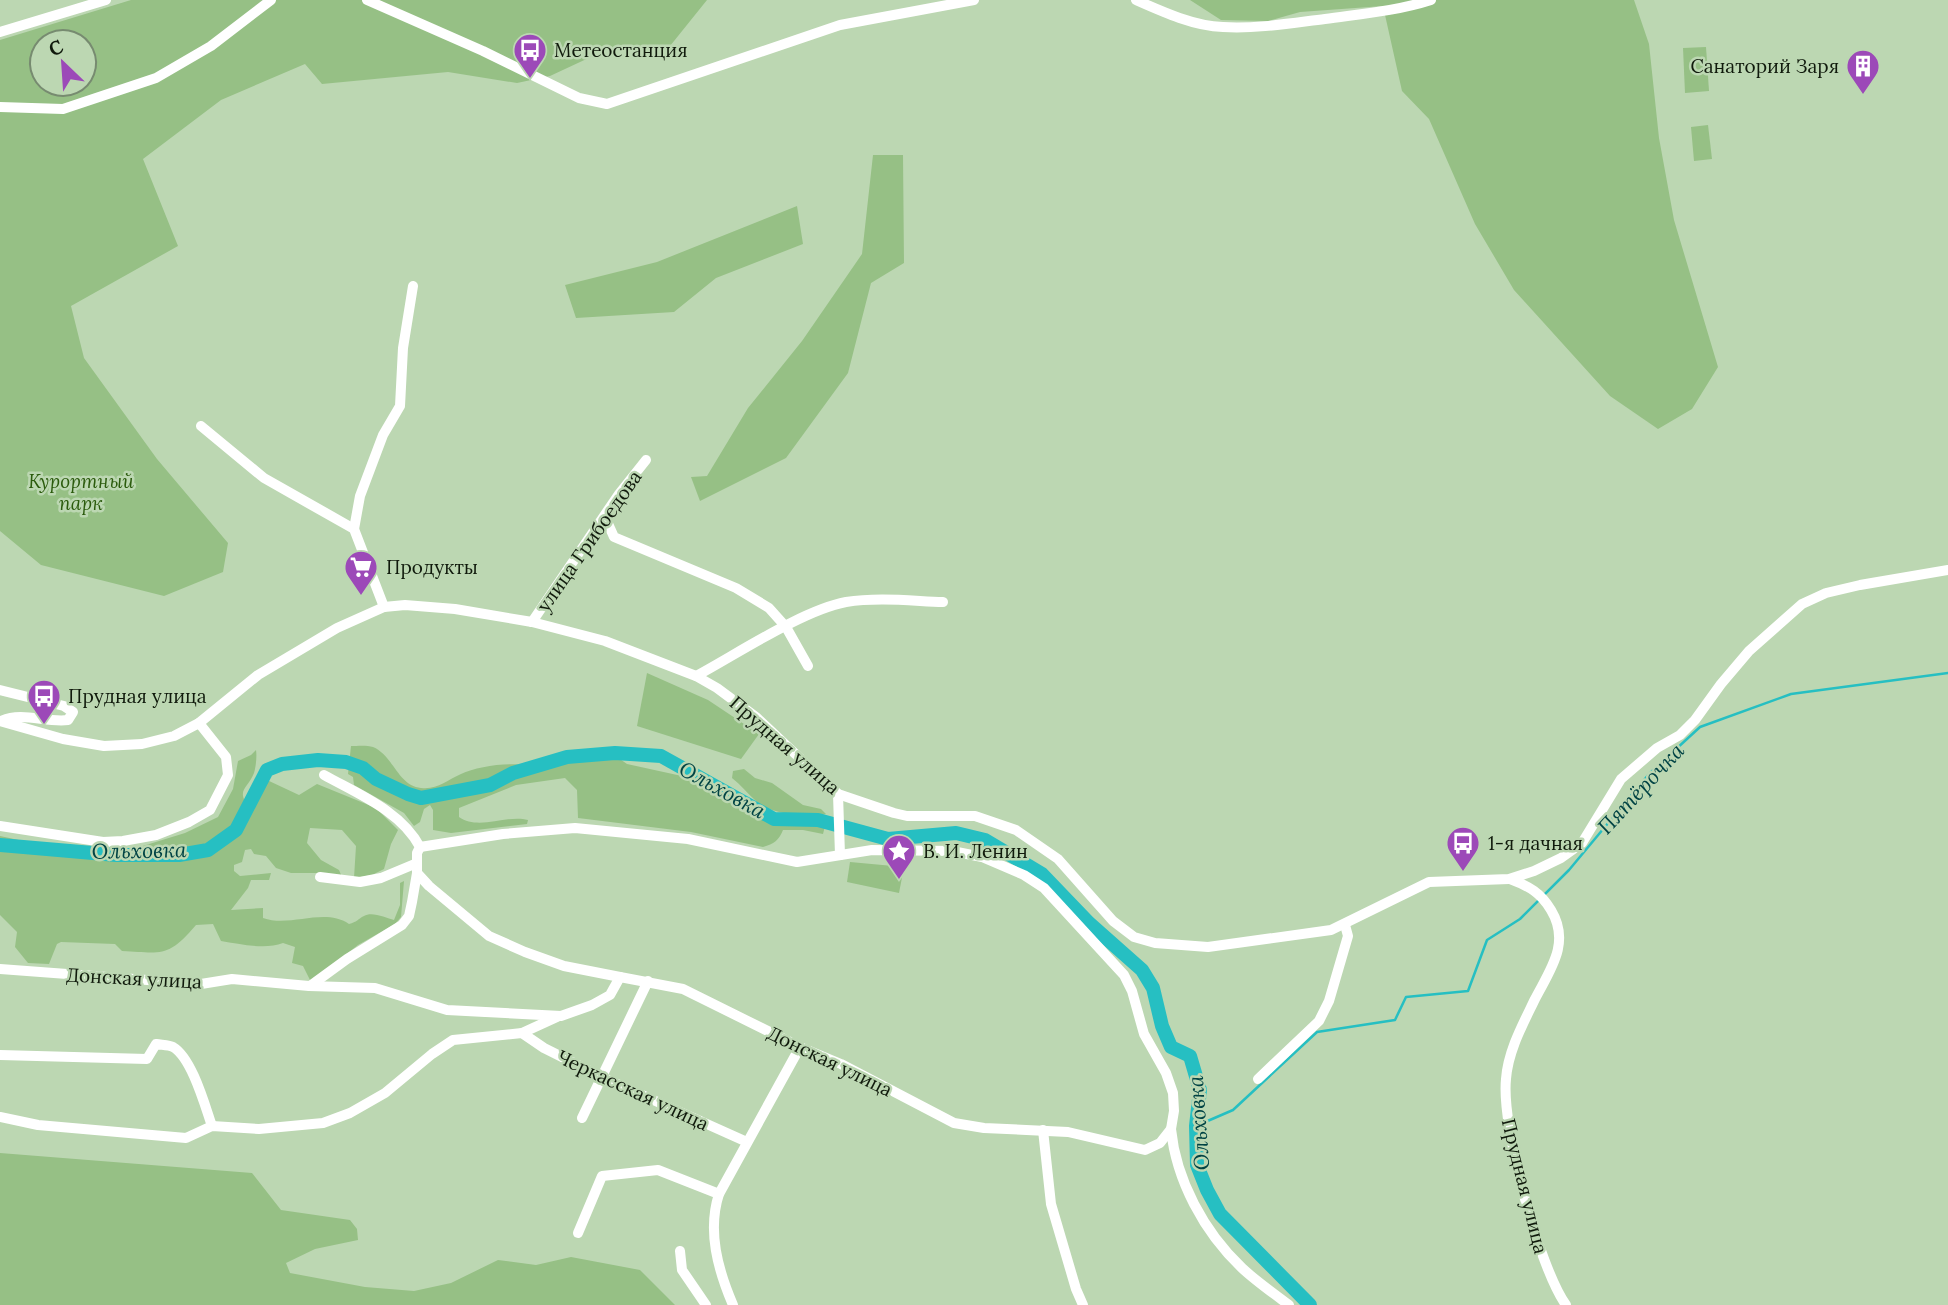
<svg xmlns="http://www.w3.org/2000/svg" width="1948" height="1305" viewBox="0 0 1948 1305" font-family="Lora,serif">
	<rect width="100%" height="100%" fill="#bcd7b2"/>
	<!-- green -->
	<g fill="#96c085" fill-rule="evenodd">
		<path d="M131,0h576l-37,46 -62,3 -58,27 -33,7 -69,-11 -126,12 -17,-20 -84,36 -78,59 35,87 -107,60 13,52 73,101 71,84 -5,29 -59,24 -123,-31 -41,-34v-491zM42,42h42v42h-42z"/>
		<path d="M1190,0h444l15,44 10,94 15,82 44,147 -26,42 -34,20 -48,-33 -96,-106 -39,-66 -46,-105 -27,-28 -19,-85 -83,6 -32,9 -47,-1z"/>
		<path d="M1706,47l3,44 -24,2 -2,-45z"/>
		<path d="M1708,125l4,34 -18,2 -3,-34z"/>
		<path d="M873,155h30l1,108 -33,20 -23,90 -62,85 -86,43 -9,-24 16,-1 41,-68 54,-67 60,-87z"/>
		<path d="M797,206l6,38 -87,34 -42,34 -98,6 -11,-33 92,-23z"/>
		<path d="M647,673l61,27 51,34 -18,25 -104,-33z"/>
		<path d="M351,746c6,0 16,-1 22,1 20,8 25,39 48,41 16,2 26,-8 40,-14 19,-9 60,-14 78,-5l30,-8 48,-4 10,7 64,14 76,44 58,4 -2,8 -20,-4h-20c-4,10 -9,14 -20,17l-72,-15 -113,-14 -1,-28 -12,-12 -49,7 -57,23v9c20,14 48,-3 69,3l-1,4 -76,9 -18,-3v-20l-3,-5 -6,4 -4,13 -6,4 -10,-13 -50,-28 -1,-8 -5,-3z"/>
		<path d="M256,750c1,6 0,16 -2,23 -6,16 -20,17 -3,36l16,-29 32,15 18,-11 59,24 22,22 -7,14 -7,25 -12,6 -18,3 2,-32 -14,-16 -32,-2 -3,15 14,17 18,10 3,7 -25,-4h-26l-15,-5 -10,-12 -12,-2 -3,-5 -6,1 -3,12 -8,3v6l6,5 31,-3 -2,7h-18l-3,8 -17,22 32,-2v10c27,10 61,-11 86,6 8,-2 9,-5 15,-8 8,-5 22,2 30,4l6,-15v-22l4,-2 -3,36 -6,7 -37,21 -47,37 -8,-16 -11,-3 3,-16 -12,-4c-18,7 -43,1 -62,-2l-8,-17 -17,1c-28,33 -34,28 -74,26l-7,-7 -54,-2 -4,2 -8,20 -21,-1 -13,-16 2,-15 -17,-17v-79l28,6 8,10 90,6 7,-9 52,-16 33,-16 15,-28 5,-28 13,-6z"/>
		<path d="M744,769l11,9 17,5 31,22 18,4 5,5c-18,5 -55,0 -70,-13 -8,-7 -15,-16 -24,-23l1,-7z"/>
		<path d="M850,862l54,5 -5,26 -52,-11z"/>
		<path d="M0,1153l252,20 29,37 69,10 7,9 1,11 -43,9 -29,14 4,10 75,14 49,4 37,-8 47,-23 38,5 35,-8 69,13 35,35h-675z"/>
	</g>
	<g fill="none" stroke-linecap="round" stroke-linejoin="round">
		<!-- stream -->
		<path stroke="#26bfc2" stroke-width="2.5" d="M1196,1126l37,-16 84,-78 78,-12 11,-23 62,-6 19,-51 33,-21 49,-49 80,-96 51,-47 91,-33 157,-21"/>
		<!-- river -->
		<path stroke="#26bfc2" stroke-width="14" d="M0,845l116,10h63l29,-5 28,-20 31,-60 15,-6 36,-4 28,2 17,6 13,11 32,15 13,4 69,-13 23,-12 54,-16 48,-4 46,3 113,63 44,1 70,19 68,-6 29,7 57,34 47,49 53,47 11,18 9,38 9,21 19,9 10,34 -4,36 1,39 10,25 13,24 90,91"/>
		<!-- street -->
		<g stroke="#fff" stroke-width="10">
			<path d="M367,0l116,51 96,47 28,6 233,-79 134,-25"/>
			<path d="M1136,0c27,12 58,26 87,27 34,2 69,-4 102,-8 35,-5 72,-8 106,-19"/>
			<path d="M0,32l106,-32"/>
			<path d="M0,107l63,2 93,-31 55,-32 60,-46"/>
			<path d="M201,426l63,52 90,51 30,78"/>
			<path d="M605,517l9,20 122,51 33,20 17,19 22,39"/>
			<path d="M354,529l6,-33 23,-61 17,-29 3,-58 10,-62"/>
			<path d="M532,622l87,-128 27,-34"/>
			<path d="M696,676c41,-22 107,-66 150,-74 32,-5 66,-1 97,0"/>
			<path d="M0,690l64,16 9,6 -5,8c-22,3 -46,-9 -67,1"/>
			<path d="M0,721l63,18 41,7 38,-2 32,-8 25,-13 59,-48 79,-47 47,-21 21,-2 50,4 77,13 73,19 91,35 21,12 39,29 82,77 56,19 13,3h68l41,14 42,29 55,62 21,16 21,6 53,4 123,-17 98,-48 80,-3 25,-8 27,-13 21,-15 39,-64 36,-31 23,-13 15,-15 26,-36 28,-33 53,-47 24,-11 34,-8 88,-15"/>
			<path d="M838,794l2,61"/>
			<path d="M0,826l103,16 20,-1 33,-6 33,-13 21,-12 18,-35 -2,-18 -27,-34"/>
			<path d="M417,873l12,13 60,50 36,16 39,14 56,11"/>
			<path d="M320,877l40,5 21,-4 36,-15"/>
			<path d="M1510,879c19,7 31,14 41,31 20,33 -1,60 -16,89 -12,25 -27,52 -29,80 -5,47 33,188 60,226"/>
			<path d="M0,969l201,15 31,-5 77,7 66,2 72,22 114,6 31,-11 18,-10 10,-18 63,12 117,58 41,17 113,59 30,5 84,4 77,18 15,-7 11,-14 3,-18 -1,-18 -7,-20 -22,-39 -12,-43 -8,-16 -80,-87 -20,-13 -42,-18 -30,-6 -80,-1 -75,12 -109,-23 -113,-11 -72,6 -83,13"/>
			<path d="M310,986l37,-27 55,-34 7,-9 3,-14 5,-29v-20l3,-6c-19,-36 -62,-53 -96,-72"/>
			<path d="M522,1033l22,15 58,29 145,65"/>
			<path d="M0,1055l147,4 9,-15c5,1 13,1 17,3 19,11 32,59 39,79"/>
			<path d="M1258,1079l61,-58 10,-20 19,-65 -3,-11"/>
			<path d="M0,1117l38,8 148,13 26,-12 47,3 64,-6 27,-10 35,-20 47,-39 21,-14 69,-7 35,-16"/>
			<path d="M582,1118l66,-137"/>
			<path d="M1171,1129c5,51 33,103 71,139 14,13 31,25 47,37"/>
			<path d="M1043,1130l8,74 25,85 7,16"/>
			<path d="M578,1233l24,-57 56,-6 61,24"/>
			<path d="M680,1251l2,19 24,35"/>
			<path d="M733,1305c-15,-35 -26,-74 -14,-111l81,-147"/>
		</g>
	</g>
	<!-- icons -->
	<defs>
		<symbol id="bus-pin" viewBox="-11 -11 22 30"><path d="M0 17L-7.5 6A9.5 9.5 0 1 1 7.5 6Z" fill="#9c49b8" stroke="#bcd7b2"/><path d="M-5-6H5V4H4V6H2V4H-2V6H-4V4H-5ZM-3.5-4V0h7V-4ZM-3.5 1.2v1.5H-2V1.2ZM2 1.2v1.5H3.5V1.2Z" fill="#fff"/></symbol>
		<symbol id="building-pin" viewBox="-11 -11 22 30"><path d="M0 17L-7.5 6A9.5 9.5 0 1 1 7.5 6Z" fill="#9c49b8" stroke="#bcd7b2"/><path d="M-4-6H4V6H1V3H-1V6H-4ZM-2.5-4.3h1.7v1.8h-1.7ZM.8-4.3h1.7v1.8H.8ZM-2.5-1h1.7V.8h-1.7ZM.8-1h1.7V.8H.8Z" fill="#fff"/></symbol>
		<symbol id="supermarket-pin" viewBox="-11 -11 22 30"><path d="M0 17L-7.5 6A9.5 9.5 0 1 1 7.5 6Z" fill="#9c49b8" stroke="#bcd7b2"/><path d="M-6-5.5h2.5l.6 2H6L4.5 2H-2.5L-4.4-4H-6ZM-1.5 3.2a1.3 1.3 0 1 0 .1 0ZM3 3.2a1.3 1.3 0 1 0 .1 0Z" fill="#fff"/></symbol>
		<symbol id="sight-pin" viewBox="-11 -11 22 30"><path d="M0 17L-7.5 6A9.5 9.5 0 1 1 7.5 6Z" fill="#9c49b8" stroke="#bcd7b2"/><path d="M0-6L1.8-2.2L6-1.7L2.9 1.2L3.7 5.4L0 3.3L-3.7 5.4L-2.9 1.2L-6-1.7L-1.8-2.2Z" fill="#fff"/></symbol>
	</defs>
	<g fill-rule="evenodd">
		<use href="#bus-pin" x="511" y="31" width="38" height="52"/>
		<use href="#building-pin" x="1844" y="47" width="38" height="52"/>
		<use href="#supermarket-pin" x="342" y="548" width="38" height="52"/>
		<use href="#bus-pin" x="25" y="677" width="38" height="52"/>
		<use href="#bus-pin" x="1444" y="824" width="38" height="52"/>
		<use href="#sight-pin" x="880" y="832" width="38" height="52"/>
	</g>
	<g text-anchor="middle" stroke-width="5" stroke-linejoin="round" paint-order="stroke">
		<!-- poi labels -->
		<g font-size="19" fill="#101a0c" stroke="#bcd7b2" text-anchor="start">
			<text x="554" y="57">Метеостанция</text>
			<text x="1839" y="73" text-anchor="end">Санаторий Заря</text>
			<text x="386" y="574">Продукты</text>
			<text x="68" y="703">Прудная улица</text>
			<text x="1488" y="850">1-я дачная</text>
			<text x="923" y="858">В. И. Ленин</text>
		</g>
		<!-- park labels -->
		<g font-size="19" font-style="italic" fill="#2b5b0d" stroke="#bcd7b2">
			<text x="81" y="488">Курортный<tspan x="81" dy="22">парк</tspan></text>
		</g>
		<!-- street labels -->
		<g font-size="19" fill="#101a0c" stroke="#bcd7b2">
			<text transform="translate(589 541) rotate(-55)" y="7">улица Грибоедова</text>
			<text transform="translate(785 745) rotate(41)" y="7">Прудная улица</text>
			<text transform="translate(134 978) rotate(3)" y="7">Донская улица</text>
			<text transform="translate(830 1061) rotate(26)" y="7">Донская улица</text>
			<text transform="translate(633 1090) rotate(25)" y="7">Черкасская улица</text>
			<text transform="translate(1525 1186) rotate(76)" y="7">Прудная улица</text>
		</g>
		<!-- water labels -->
		<g font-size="21" font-style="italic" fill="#004344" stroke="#bcd7b2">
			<text transform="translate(1641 789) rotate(-47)" y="7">Пятёрочка</text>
			<text transform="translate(722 790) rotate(29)" y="7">Ольховка</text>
			<text transform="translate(139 851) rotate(-1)" y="7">Ольховка</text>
			<text transform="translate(1199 1123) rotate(-94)" y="7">Ольховка</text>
		</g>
	</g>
	<!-- north arrow -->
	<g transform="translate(63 63) rotate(335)"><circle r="33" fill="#bcd7b2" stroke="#778b70" stroke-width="2"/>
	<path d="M0-5L12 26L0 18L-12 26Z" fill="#9c49b8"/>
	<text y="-10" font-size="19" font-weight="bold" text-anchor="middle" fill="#101a0c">С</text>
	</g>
</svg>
